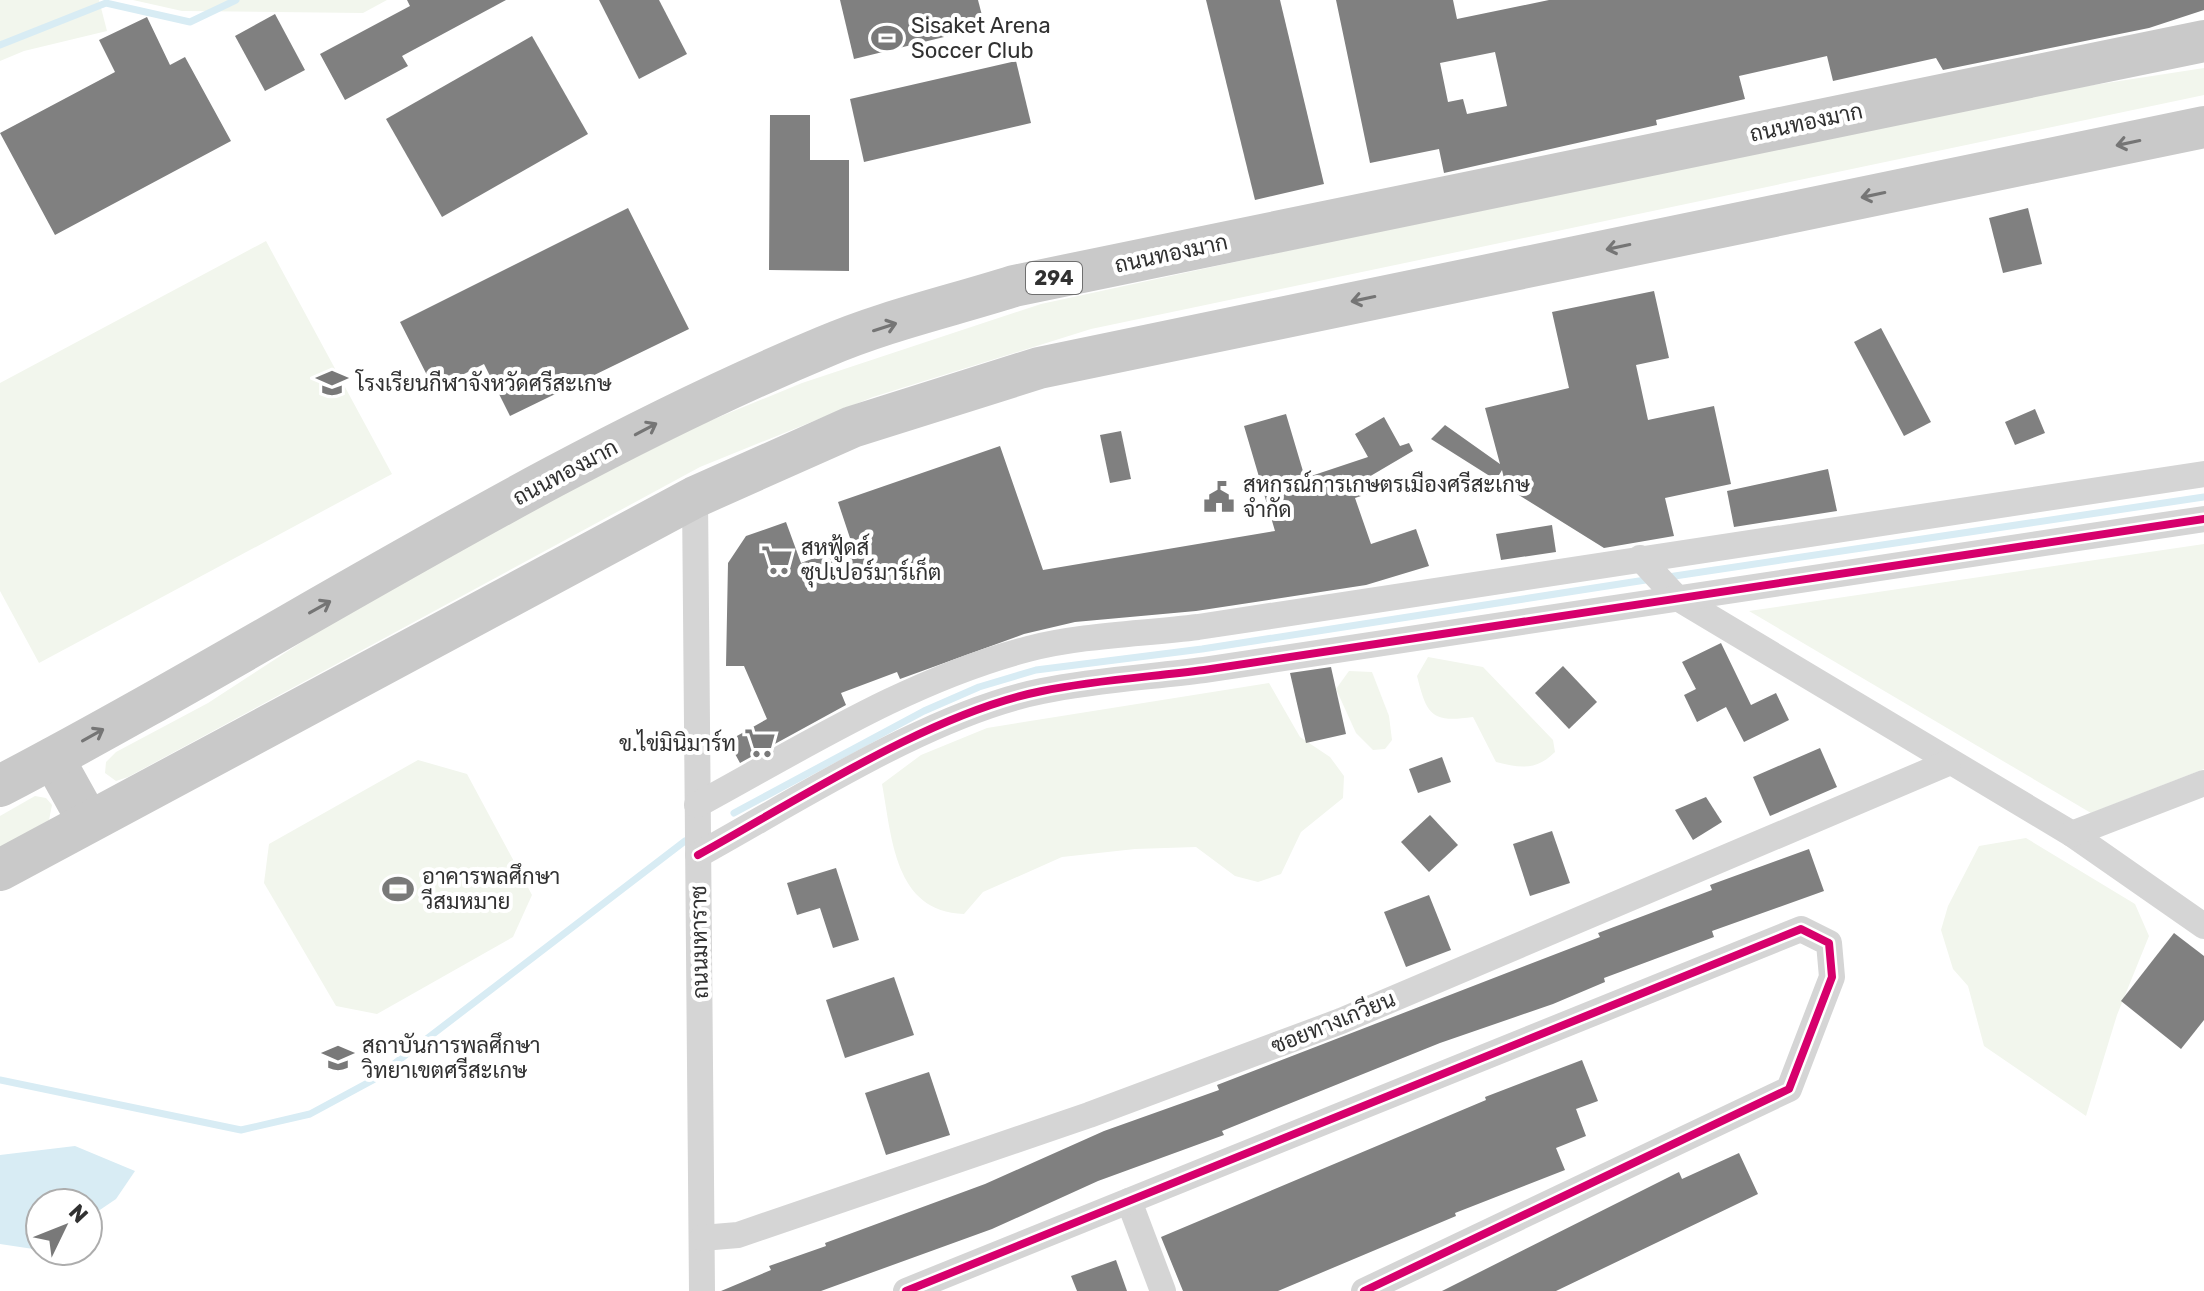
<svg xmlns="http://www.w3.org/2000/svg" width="2204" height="1291" viewBox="0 0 2204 1291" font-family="Rubik,Sarabun,sans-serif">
	<rect width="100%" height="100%" fill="#fff"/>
	<!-- green -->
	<g fill="#f2f6ed">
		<path d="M0,0h99l8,31 -83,20 -24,10z"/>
		<path d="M133,0h254l-24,13 -181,-2z"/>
		<path d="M2204,68v27l-1113,234 -218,68 -173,70 -572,310 -12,4 -11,-8 1,-11 10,-10 92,-49 163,-106 302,-161 129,-53 239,-79 916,-198z"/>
		<path d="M266,241l126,233 -353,189 -39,-72v-208z"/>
		<path d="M2204,544v225l-113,44 -342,-202z"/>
		<path d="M1428,657l55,10 70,73 2,12c-19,19 -35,16 -59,10l-23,-45c-42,6 -46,-2 -56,-41z"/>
		<path d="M1349,671l23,1 17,44 3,24 -7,9 -12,1 -17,-17 -20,-44z"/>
		<path d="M1269,683l31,54 30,20 14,19 -1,22 -42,34 -20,42 -23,8 -23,-6 -39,-29 -61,2 -73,8 -79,35 -19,22c-70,-2 -72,-77 -82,-130l39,-29 66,-27z"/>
		<path d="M418,760l49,14 65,121 -19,42 -136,77 -41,-8 -72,-123 5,-39z"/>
		<path d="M35,796l11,2 6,7 -3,15 -49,28v-32z"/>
		<path d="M2026,838l109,66 14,32 -32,79 -31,101 -102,-70 -16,-60 -15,-17 -12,-39 7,-24 31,-60z"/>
	</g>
	<!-- water -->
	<path fill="#d8ecf4" d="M75,1146l60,25 -19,28 -28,19v-15h-48v47l-40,-6v-89z"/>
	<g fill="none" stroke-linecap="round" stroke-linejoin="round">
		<!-- stream -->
		<g stroke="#d8ecf4" stroke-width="7">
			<path d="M0,45l106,-42 84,19 46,-22"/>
			<path d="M1668,577l536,-80"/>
			<path d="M734,813l190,-102 55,-24 57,-17 166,-21 450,-70"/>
			<path d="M0,1080l241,50 69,-16 63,-34 312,-239"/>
		</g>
	</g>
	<!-- building -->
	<g fill="#808080" fill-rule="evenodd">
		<path d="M407,0h99l-104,56 6,10 -63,34 -25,-46 90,-48z"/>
		<path d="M599,0h60l28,54 -48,25z"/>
		<path d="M840,0h138l7,27 -131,32z"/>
		<path d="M1206,0h74l44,184 -69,16z"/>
		<path d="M1336,0h117l4,19 92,-19h655v10l-55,18 -206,42 -7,-12 -103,23 -6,-25 -88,20 6,23 -89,21 1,5 -213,48 -5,-24 -69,14zM1495,52l12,54 -40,8 -4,-15 -15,3 -8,-39z"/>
		<path d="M275,14l30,56 -40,21 -30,-55z"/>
		<path d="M147,17l23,48 15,-8 46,84 -176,94 -55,-102 115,-61 -16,-32z"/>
		<path d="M532,36l56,98 -146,83 -56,-98z"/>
		<path d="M1016,61l15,62 -167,39 -14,-63z"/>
		<path d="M770,115h40v45h39v111l-80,-1z"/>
		<path d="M628,208l61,121 -179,87 -26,-52 -50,25 -34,-67z"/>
		<path d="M2028,208l14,56 -39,9 -14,-55z"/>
		<path d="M1654,291l15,67 -33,7 12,55 66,-14 17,78 -66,14 9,38 -70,12 -98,-61 -4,-17 -6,10 -65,-41 14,-14 55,39 -15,-56 84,-20 -17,-76z"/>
		<path d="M1881,328l50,94 -27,14 -50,-94z"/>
		<path d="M2035,409l10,24 -30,12 -10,-23z"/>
		<path d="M1286,414l19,64 63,-21 -13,-23 29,-17 16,29 9,-3 4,8 -51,30 5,13 -12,4 16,46 45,-15 13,37 -63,19 -170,26 -121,11 -51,12 -124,45 -3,-7 -56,21 5,12 -106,58 -12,-22 39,-22 -23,-53h-18l2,-103 18,-27 40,-14 15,41 51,-19 -14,-42 162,-56 43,124 232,-39 -31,-105z"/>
		<path d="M1121,431l10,48 -21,4 -10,-48z"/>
		<path d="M1828,469l9,42 -103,16 -7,-36z"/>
		<path d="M1552,525l4,27 -55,8 -5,-26z"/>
		<path d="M1721,643l30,62 25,-12 13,27 -45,22 -18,-35 -29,15 -13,-27 12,-6 -14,-27z"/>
		<path d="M1563,666l34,36 -28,27 -34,-36z"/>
		<path d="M1331,667l15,67 -40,9 -16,-70z"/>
		<path d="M1820,748l17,39 -67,29 -17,-39z"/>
		<path d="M1442,757l9,25 -33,11 -9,-24z"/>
		<path d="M1706,797l16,25 -29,18 -18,-30z"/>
		<path d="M1430,815l28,30 -29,27 -28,-30z"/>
		<path d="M1552,831l18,52 -40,13 -17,-52z"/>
		<path d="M1809,849l15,42 -112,40 2,6 -110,41 1,4 -52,22 -113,39 -218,88 2,4 -126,46 -106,48 -171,62h-100l50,-21 -2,-4 57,-20 -1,-3 160,-59 119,-53 115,-41 -2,-5 383,-148 -2,-4 114,-43 -2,-5z"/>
		<path d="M836,868l23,72 -26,8 -13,-40 -23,7 -10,-32z"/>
		<path d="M1429,895l22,55 -45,17 -22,-55z"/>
		<path d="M2174,933l30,23v64l-23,29 -60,-48z"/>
		<path d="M894,977l20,58 -69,23 -19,-58z"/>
		<path d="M1582,1060l16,41 -22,8 10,27 -30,12 9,22 -110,43 1,3 -178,75h-95l-22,-54 325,-137 -1,-3z"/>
		<path d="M929,1072l21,63 -64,20 -21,-62z"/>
		<path d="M1739,1153l19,41 -202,97h-114l237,-119 3,7z"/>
		<path d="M1116,1260l11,31h-50l-6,-15z"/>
	</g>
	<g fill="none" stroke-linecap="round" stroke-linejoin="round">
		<!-- street -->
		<g stroke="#d5d5d5" stroke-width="26">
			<path d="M695,497l7,794"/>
			<path d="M1640,558l36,39 396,237 132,92"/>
			<path d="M697,805c107,-58 212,-125 331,-156 54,-14 114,-15 170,-22l1006,-153"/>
			<path d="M2072,834l132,-51"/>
			<path d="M698,855c100,-55 233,-142 344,-164 53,-11 108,-14 162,-21l1000,-151"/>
			<path d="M1129,1201l34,90"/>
			<path d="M702,1238l36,-3 351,-120 252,-94 607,-258"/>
			<path d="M906,1291l895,-362 28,14 3,34 -43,112 -425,202"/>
		</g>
		<!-- primary -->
		<g stroke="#c9c9c9" stroke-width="42">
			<path d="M53,758l35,63"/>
			<path d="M0,786c275,-144 536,-319 824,-439 60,-26 127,-41 190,-61l1190,-245"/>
			<path d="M0,870l695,-373 157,-70 187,-59 1165,-241"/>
		</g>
		<defs>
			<g id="cycleway">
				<path d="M698,855c100,-55 233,-142 344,-164 53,-11 108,-14 162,-21l1000,-151"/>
				<path d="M906,1291l895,-362 28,14 3,34 -43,112 -425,202"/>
			</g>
		</defs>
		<!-- cycleway casing -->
		<use href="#cycleway" stroke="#fff" stroke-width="13"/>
		<!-- cycleway -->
		<use href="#cycleway" stroke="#d6006c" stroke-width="8"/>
	</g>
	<!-- one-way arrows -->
	<defs><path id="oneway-shaft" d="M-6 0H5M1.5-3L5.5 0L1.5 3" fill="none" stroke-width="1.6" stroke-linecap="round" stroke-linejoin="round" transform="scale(2)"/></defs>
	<g stroke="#757575">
		<use href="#oneway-shaft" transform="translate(2128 143) rotate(168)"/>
		<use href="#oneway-shaft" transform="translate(1873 195) rotate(168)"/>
		<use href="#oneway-shaft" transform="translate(1618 247) rotate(168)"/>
		<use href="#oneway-shaft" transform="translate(1363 299) rotate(168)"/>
		<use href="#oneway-shaft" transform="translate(885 327) rotate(-18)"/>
		<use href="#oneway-shaft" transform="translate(646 429) rotate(-28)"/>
		<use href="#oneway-shaft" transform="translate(320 607) rotate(-29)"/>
		<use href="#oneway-shaft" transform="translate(93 735) rotate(-29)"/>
	</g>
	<!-- icons -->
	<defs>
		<symbol id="stadium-bare" viewBox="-9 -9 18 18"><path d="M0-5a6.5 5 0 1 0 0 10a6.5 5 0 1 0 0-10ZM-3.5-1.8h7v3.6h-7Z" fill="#797979" stroke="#fff" stroke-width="2.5" paint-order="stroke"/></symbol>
		<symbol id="university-bare" viewBox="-9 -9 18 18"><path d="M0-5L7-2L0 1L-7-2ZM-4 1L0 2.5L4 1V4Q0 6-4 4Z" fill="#797979" stroke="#fff" stroke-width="2.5" paint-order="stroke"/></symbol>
		<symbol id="civic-bare" viewBox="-9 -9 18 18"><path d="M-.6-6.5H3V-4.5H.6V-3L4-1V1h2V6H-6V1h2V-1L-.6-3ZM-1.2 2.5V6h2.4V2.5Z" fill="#797979" stroke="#fff" stroke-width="2.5" paint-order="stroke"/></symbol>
		<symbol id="supermarket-bare" viewBox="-9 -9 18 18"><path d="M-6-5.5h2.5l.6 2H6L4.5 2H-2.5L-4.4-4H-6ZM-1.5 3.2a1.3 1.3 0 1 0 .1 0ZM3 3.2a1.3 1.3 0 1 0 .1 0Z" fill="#797979" stroke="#fff" stroke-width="2.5" paint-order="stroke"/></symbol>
	</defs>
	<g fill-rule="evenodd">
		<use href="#stadium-bare" x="865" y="16" width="44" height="44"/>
		<use href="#university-bare" x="310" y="361" width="44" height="44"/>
		<use href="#civic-bare" x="1197" y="475" width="44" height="44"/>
		<use href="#supermarket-bare" x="755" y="538" width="44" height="44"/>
		<use href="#supermarket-bare" x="738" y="721" width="44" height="44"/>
		<use href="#stadium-bare" x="376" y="867" width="44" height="44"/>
		<use href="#university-bare" x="316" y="1036" width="44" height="44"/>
	</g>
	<g text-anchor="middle" stroke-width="8" stroke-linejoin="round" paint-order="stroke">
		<!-- shield labels -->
		<rect fill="#fff" stroke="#6f6f6f" stroke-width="2" x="1026" y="262" width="56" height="32" rx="6"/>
		<g font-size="20" font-weight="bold" fill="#313131">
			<text x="1054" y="285">294</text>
		</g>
		<!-- poi labels -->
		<g font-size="22" fill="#313131" stroke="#fff" text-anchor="start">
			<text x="911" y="33">Sisaket Arena<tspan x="911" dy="25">Soccer Club</tspan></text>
			<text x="356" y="391">โรงเรียนกีฬาจังหวัดศรีสะเกษ</text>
			<text x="1243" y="492">สหกรณ์การเกษตรเมืองศรีสะเกษ<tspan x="1243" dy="25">จำกัด</tspan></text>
			<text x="801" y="555">สหฟู้ดส์<tspan x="801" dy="25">ซุปเปอร์มาร์เก็ต</tspan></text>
			<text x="736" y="751" text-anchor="end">ข.ไข่มินิมาร์ท</text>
			<text x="422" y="884">อาคารพลศึกษา<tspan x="422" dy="25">วีสมหมาย</tspan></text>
			<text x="362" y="1053">สถาบันการพลศึกษา<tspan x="362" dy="25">วิทยาเขตศรีสะเกษ</tspan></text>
		</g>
		<!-- street labels -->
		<g font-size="22" fill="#313131" stroke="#fff">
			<text transform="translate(1806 122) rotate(-12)" y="8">ถนนทองมาก</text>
			<text transform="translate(1171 253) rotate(-12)" y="8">ถนนทองมาก</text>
			<text transform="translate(565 472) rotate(-28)" y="8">ถนนทองมาก</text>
			<text transform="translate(699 942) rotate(-91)" y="8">ถนนมหาราช</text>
			<text transform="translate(1333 1022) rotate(-22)" y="8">ซอยทางเกวียน</text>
		</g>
	</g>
	<!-- north arrow -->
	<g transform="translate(64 1227) rotate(47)"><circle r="38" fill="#ffffff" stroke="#adadad" stroke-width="2"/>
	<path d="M0-6L14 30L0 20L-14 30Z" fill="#797979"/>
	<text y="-12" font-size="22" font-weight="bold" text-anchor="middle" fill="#313131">N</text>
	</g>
</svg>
